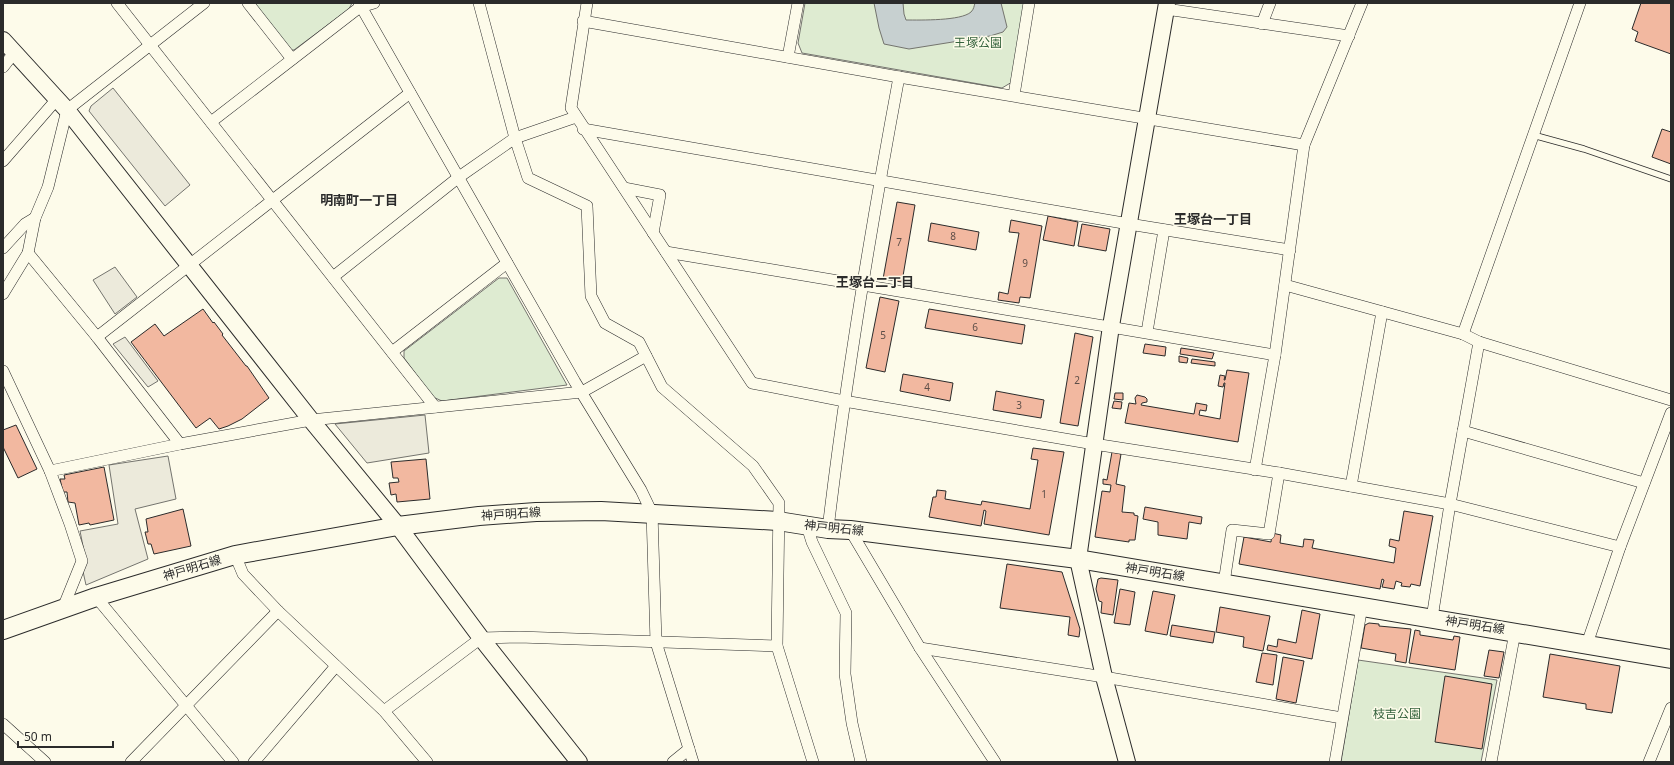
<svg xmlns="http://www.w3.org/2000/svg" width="1674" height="765" viewBox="0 0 1674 765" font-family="'Noto Sans','Noto Sans JP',sans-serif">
	<rect width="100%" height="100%" fill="#fdfbea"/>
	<!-- green -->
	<g fill="#deebd1" stroke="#74746e">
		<path d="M252,3h100l-3,6 -55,41h-7z"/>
		<path d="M805,3h220l-13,79 -10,6 -200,-35 -4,-10z"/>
		<path d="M499,278h8l60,107 -125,16 -9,-4 -29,-39v-7z"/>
		<path d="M1358,660l139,20 -16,82h-140z"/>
	</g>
	<!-- parking -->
	<g fill="#eceadb" stroke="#74746e">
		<path d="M113,88l77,97 -25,21 -76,-95 2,-5z"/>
		<path d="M115,267l22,30 -22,17 -22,-34z"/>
		<path d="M125,337l33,44 -10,6 -35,-43z"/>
		<path d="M425,415l4,38 -62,10 -32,-39z"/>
		<path d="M168,456l8,43 -41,10 13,50 -62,26 -4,-18 3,-11 -5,-25 38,-7 -9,-59z"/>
	</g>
	<!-- water -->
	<path fill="#c7d0d0" stroke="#74746e" d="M874,3h29l1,11 2,6c15,0 55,1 65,-8 3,-3 3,-6 4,-9h26l6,24 -4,5 -13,4 -81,13 -25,-5 -5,-16z"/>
	<!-- building -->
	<g fill="#f2b8a0" stroke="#2b2b2b">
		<path d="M1641,3h30v51l-36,-13 3,-9 -6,-3z"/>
		<path d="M1662,129l9,3v32l-19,-7z"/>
		<path d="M897,202l18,3 -13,77 -19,-3z"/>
		<path d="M1048,216l30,6 -4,24 -31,-6z"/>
		<path d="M1011,220l31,6 -12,72 -10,-1 -1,6 -21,-3 1,-8 9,2 11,-61 -10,-1z"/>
		<path d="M931,223l48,9 -3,18 -48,-9z"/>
		<path d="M1082,224l28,5 -4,22 -28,-5z"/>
		<path d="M880,297l19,4 -14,71 -19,-4z"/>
		<path d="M203,309l10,14 1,-1 9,12 -1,1 24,31h1l22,32 -27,21 -14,7 -9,3 -9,-11 -14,10 -65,-86 24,-18 9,12z"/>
		<path d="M929,309l96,16 -3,19 -97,-16z"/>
		<path d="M1075,333l18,4 -15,89 -18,-3z"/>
		<path d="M1145,344l21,3 -1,9 -22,-3z"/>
		<path d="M1181,348l33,5 -2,6 -32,-5z"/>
		<path d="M1179,356l9,2 -1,5 -8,-1z"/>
		<path d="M1192,359l23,3v4l-24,-3z"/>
		<path d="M1227,370l22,3 -11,69 -113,-19 4,-20 7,1 -1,-6 2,-3 8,2 2,2v3l-5,1 -1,2 53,9 2,-11 11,2 -1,6 -6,-1 -1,5 21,4 5,-36h-1l-1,4 -5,-1 2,-11 5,1 -1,4h1z"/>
		<path d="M903,374l50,9 -3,18 -50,-10z"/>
		<path d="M996,391l48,9 -3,18 -48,-8z"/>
		<path d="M1115,393h8v7l-9,-1z"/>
		<path d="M1114,401l8,1 -1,7 -9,-1z"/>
		<path d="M16,425l21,44 -19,9 -15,-31v-17z"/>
		<path d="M1033,448l31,4 -15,83 -65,-11 2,-13 -2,-1 -3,16 -52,-9 4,-20h3l1,-7 9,1 -1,8 36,6 1,-4 48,8 8,-49 -7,-1z"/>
		<path d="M1112,452l9,2 -5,30 9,2 -3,26 12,1v2l4,1 -3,24h-6v2l-34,-5 7,-46 8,1 1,-7 -8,-1v-5l4,1z"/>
		<path d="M426,459l4,40 -33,3 -1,-8 -5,1 -2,-12 10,-1 -1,-4h-5l-2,-16z"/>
		<path d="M104,467l10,53 -24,5 -1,-2 -10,2 -4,-22 -7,-1 -1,-10h-4l-3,-13h5l-1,-4z"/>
		<path d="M1145,507l57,10 -1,7 -12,-2 -2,17 -29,-4v-13l-15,-3z"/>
		<path d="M183,509l8,37 -37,8 -3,-10h-3l-3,-12h3l-2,-13z"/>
		<path d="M1404,511l29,5 -13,70 -9,-2 -1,3 -9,-1 1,-3 -6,-2 -2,8 -12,-2 2,-7 -2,-1 -2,10 -141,-25 5,-27 27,5 1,-9 9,2 -1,8 23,4 1,-8 10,1 -2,8 82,15 2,-15 -7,-2 1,-7 9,2z"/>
		<path d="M1007,564l55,8 18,57 -1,8 -11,-2 2,-18 -70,-9z"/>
		<path d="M1101,578l17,2 -5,35 -12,-2 1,-11 -3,-1 -3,-12 2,-10z"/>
		<path d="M1120,589l15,3 -5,33 -16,-2z"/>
		<path d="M1153,591l22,4 -8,40 -22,-4z"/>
		<path d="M1220,607l50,9 -7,35 -20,-4 1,-10 -28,-5z"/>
		<path d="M1302,610l18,4 -8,45 -45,-9 1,-5 9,2 1,-8 18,4z"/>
		<path d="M1369,623l10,1v2l32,3 -5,34 -11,-2 1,-7 -35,-6 4,-23z"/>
		<path d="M1172,625l43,7 -2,11 -43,-7z"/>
		<path d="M1415,630l5,1v4l33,5 1,-4 6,1 -5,33 -46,-7z"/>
		<path d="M1489,650l15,2 -5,26 -15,-2z"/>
		<path d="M1262,653l15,2 -4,30 -17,-3z"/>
		<path d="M1550,654l70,12 -8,47 -26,-4v-5l-43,-7z"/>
		<path d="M1283,657l21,4 -8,42 -20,-4z"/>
		<path d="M1445,676l47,8 -10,65 -47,-7z"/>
	</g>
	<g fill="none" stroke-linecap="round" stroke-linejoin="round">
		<defs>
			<path id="lane" d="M1533,135l51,14 87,30"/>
			<g id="street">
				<path d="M117,3l318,404"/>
				<path d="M248,3l44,56"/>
				<path d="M359,3l216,379 66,108 11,23 4,129 37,120"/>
				<path d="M479,3l36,135 13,40 59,28 4,90 14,27 34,19 23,45 91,79 26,37 -2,143 36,116"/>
				<path d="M587,3l-16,105 181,275 92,18 250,43 185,29 171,31 170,43"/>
				<path d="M1166,9l183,27"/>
				<path d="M583,21l316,56 405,68"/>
				<path d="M1262,24l8,-21"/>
				<path d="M788,57l10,-54"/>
				<path d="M3,67l11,-14"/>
				<path d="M1014,95l15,-92"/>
				<path d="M211,122l149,-115 14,-4"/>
				<path d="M583,129l546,95 161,26"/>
				<path d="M3,161l54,-62"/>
				<path d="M624,188l36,7 -7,38"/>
				<path d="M3,248l22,-24 10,-6"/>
				<path d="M666,252c203,35 406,67 609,103"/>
				<path d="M28,253l69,84 83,107"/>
				<path d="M333,277l126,-100 56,-39 61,-21"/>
				<path d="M1285,285l178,49 16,8 192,58"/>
				<path d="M3,294l25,-41 7,-35 13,-31 19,-77 137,-107"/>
				<path d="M1147,332l17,-102"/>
				<path d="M1463,334l117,-331"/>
				<path d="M97,337l313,-244"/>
				<path d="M392,352l115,-89"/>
				<path d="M3,371l47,100 20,53 12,37 -19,47"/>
				<path d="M1463,431l181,52"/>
				<path d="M1255,470l20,-115 29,-210 58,-142"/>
				<path d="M50,471l130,-27 131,-24 271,-28 64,-36"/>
				<path d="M1351,486l31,-174"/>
				<path d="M807,526l5,16 34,71 -1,61 7,49 9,39"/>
				<path d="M828,529c18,-152 43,-302 71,-452"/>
				<path d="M850,530l70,118 75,114"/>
				<path d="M235,555l8,19 35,37 106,100 43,51"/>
				<path d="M1224,583l8,-53 37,4 10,-61"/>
				<path d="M96,597l137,165"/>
				<path d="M1432,618l18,-114 29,-162"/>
				<path d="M1587,644l33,-97 51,-134"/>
				<path d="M920,648l184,29 238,41"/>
				<path d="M384,711l97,-73 38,-1 258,9"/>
				<path d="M3,724l42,38"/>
				<path d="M131,762l147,-151"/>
				<path d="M254,762l82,-96"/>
				<path d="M673,762l16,-13"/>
				<path d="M1335,762l27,-156"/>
				<path d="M1491,762l24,-130"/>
				<path d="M1649,762l22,-54"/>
			</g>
			<g id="secondary">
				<path d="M3,40l64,70 244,310 87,106 83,112 98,124"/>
				<path d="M1127,762l-23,-85 -26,-118 33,-233 56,-323"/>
			</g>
			<path id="primary" d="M3,630l93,-33 139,-42 163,-29 81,-10 57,-4 65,-1 177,10 50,8 22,1 228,29 593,100"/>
		</defs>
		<!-- lane casing -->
		<use href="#lane" stroke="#2b2b2b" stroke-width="7"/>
		<!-- street casing -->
		<use href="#street" stroke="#2b2b2b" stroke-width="12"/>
		<!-- secondary casing -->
		<use href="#secondary" stroke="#2b2b2b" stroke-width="18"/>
		<!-- primary casing -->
		<use href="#primary" stroke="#2b2b2b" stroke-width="20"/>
		<!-- lane -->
		<use href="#lane" stroke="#fdfbea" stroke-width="5.5"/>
		<!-- street -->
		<use href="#street" stroke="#fdfbea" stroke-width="11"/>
		<!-- secondary -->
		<use href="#secondary" stroke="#fdfbea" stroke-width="16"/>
		<!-- primary -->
		<use href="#primary" stroke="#fdfbea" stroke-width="18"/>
	</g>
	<g text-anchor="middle" stroke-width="3" stroke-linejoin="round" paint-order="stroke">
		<!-- number labels -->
		<g font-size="10" fill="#5d4e48">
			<text x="953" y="240">8</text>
			<text x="899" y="246">7</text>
			<text x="1025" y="267">9</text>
			<text x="975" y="331">6</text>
			<text x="883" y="339">5</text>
			<text x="1077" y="384">2</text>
			<text x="927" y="391">4</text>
			<text x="1019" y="409">3</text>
			<text x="1044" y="498">1</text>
		</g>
		<!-- park labels -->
		<g font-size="12" fill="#34623c" stroke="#fdfbea">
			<text x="978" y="47">王塚公園</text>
			<text x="1397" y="718">枝吉公園</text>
		</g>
		<!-- street labels -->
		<g font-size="12" fill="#2b2b2b" stroke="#fdfbea">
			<text transform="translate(511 514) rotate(-4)" y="4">神戸明石線</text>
			<text transform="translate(834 528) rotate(6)" y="4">神戸明石線</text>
			<text transform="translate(192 568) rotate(-17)" y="4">神戸明石線</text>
			<text transform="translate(1155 572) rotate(9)" y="4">神戸明石線</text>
			<text transform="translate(1475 625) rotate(9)" y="4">神戸明石線</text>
		</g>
		<!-- neighbourhood labels -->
		<g font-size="13" font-weight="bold" fill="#2b2b2b" stroke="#fdfbea">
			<text x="359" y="205">明南町一丁目</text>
			<text x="1213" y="224">王塚台一丁目</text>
			<text x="875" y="287">王塚台二丁目</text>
		</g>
	</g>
	<!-- border -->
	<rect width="1674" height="765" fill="none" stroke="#2b2b2b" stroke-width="8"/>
	<!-- scale -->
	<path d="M18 741v6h95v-6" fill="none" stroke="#2b2b2b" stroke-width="2"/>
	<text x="24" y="741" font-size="12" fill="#2b2b2b" stroke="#fdfbea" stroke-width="3" paint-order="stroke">50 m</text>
</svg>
